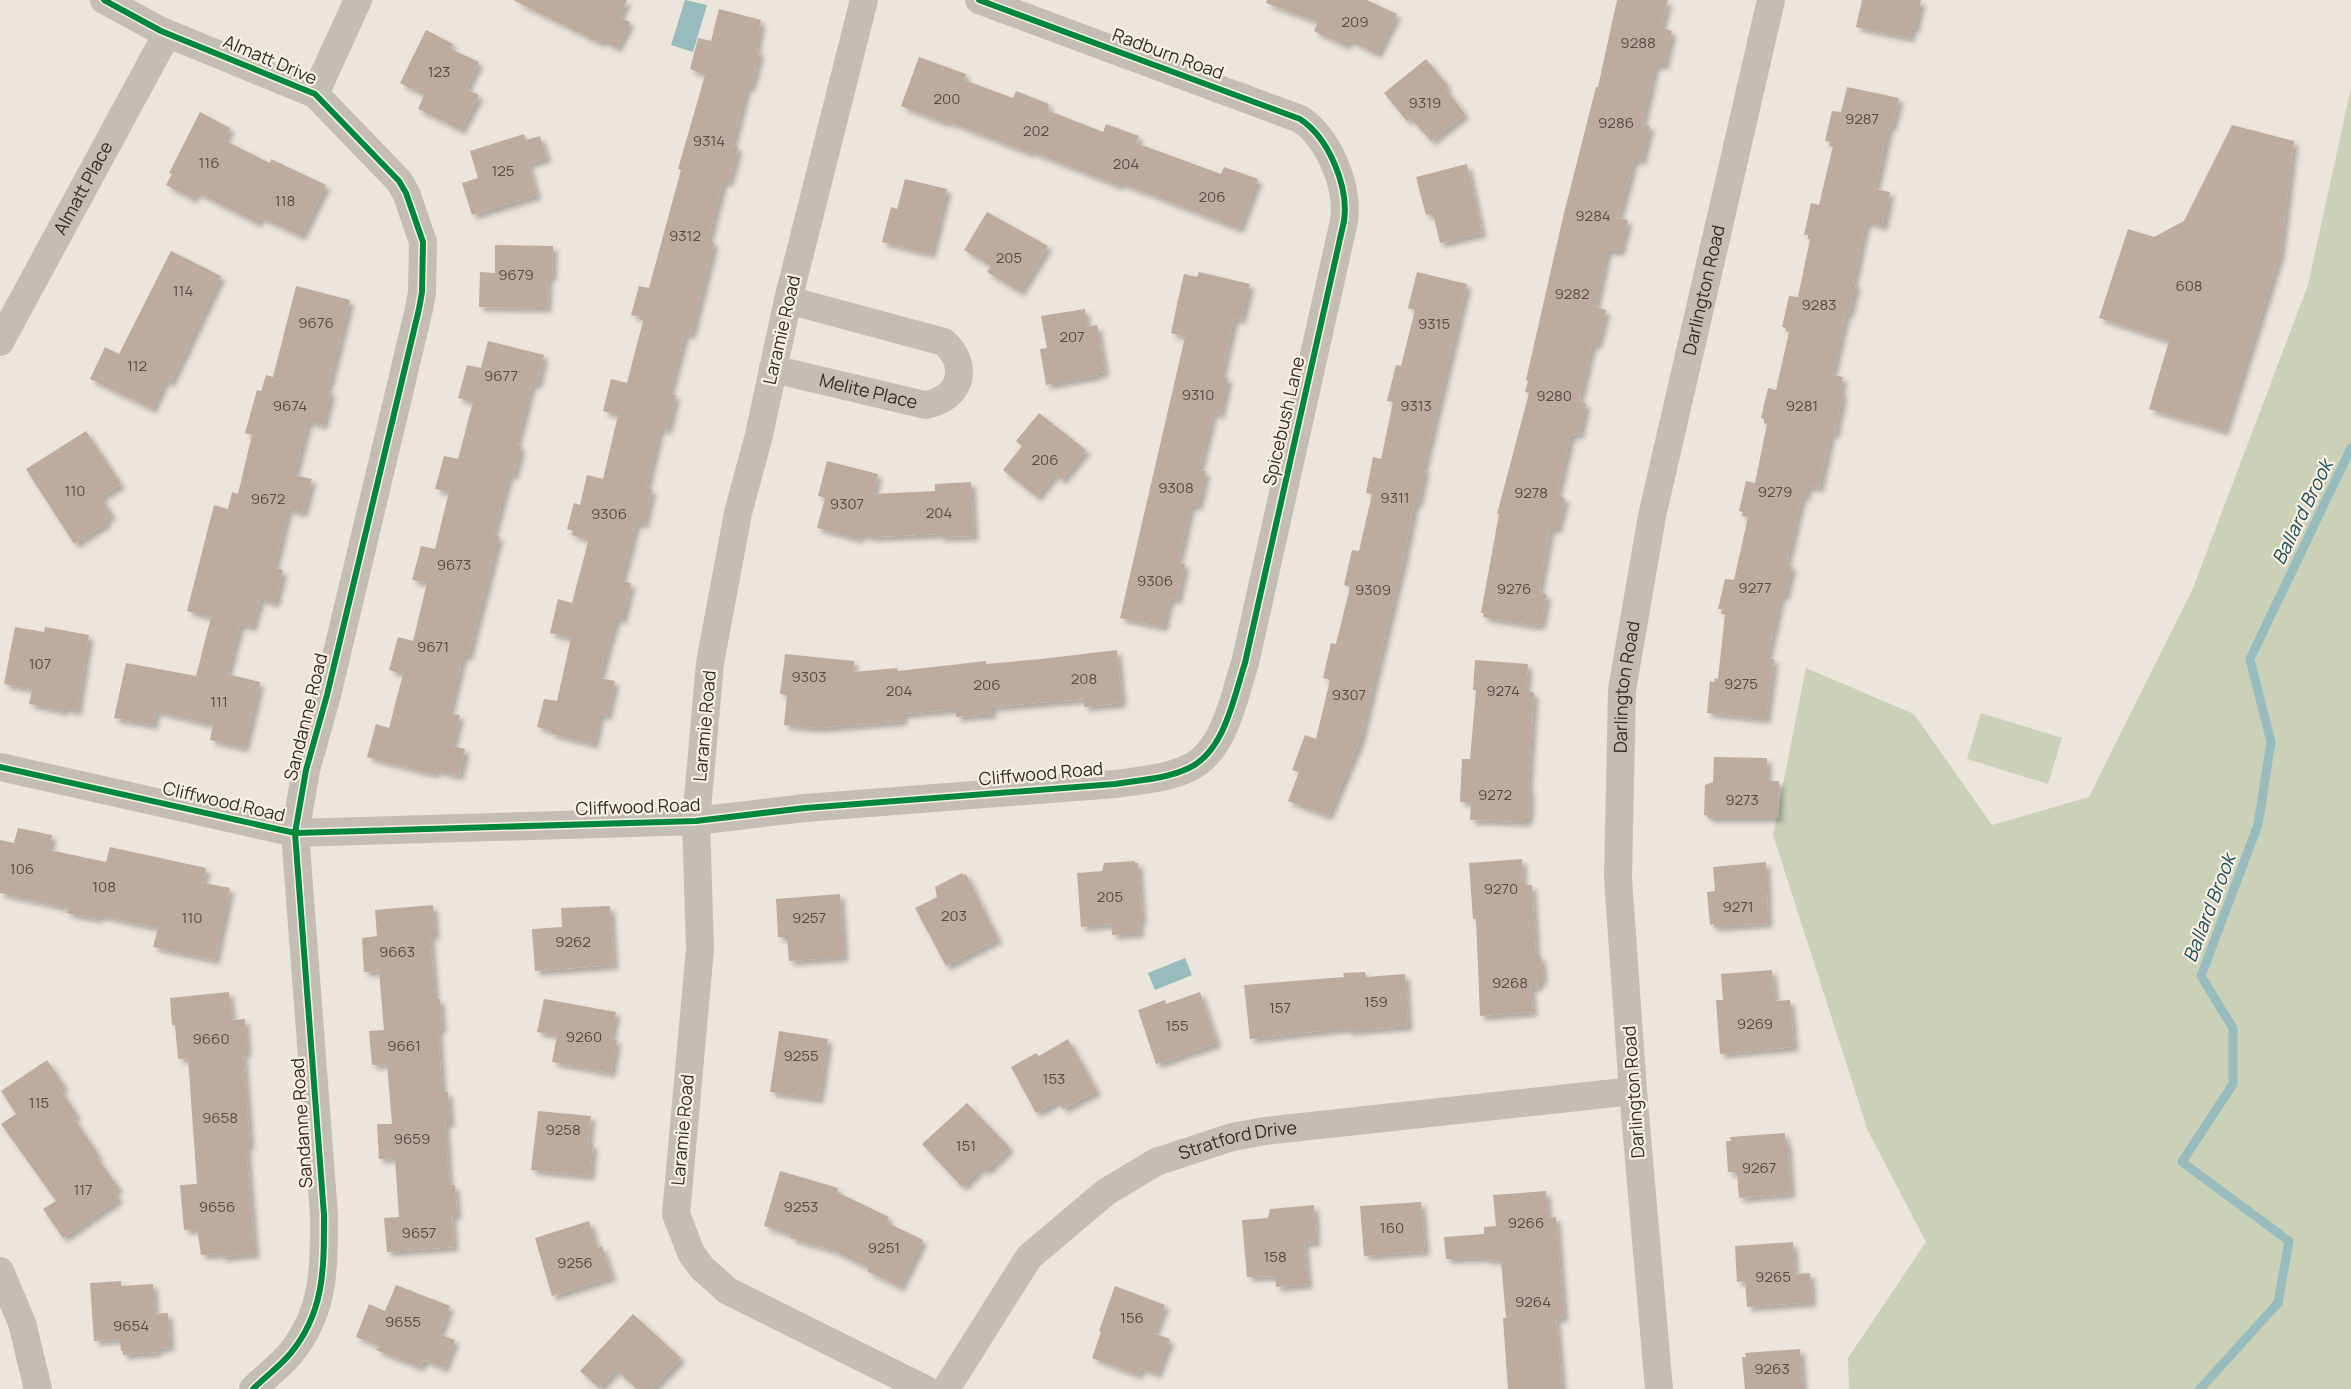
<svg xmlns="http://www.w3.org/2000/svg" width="2351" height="1389" viewBox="0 0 2351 1389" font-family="Manrope,sans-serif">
	<defs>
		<filter id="shadow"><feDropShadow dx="4.5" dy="4.5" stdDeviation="2.5" flood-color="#0004"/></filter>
	</defs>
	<rect width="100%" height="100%" fill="#ebe5dd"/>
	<!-- green -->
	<g fill="#cbd1b6">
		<path d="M2351,88v1301h-502l-1,-31 78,-116 -58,-111 -95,-296 33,-167 108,46 78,111 97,-28 104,-209 115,-303z"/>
		<path d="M1981,713l81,25 -14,46 -81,-25z"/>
	</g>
	<!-- water -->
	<g fill="#98bcbd">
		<path d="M685,0l22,5 -14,47 -22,-7z"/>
		<path d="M1185,958l7,17 -37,15 -7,-17z"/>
	</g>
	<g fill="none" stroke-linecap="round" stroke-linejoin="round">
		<!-- stream -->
		<path stroke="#98bcbd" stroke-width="9" d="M2200,1389l78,-86 11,-62 -107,-79 51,-78v-56l-32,-52 57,-151 13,-83 -21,-83 101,-211"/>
	</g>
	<!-- building -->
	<g fill="#bfaa9e" filter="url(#shadow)">
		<path d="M513,0h114l-8,17 11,5 -13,26 -16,-8 -1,3z"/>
		<path d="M1267,0h100l30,14 -20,40 -28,-14 -3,6 -32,-15 4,-9 -52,-19z"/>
		<path d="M1617,0h51l-7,27 11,4 -8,34h-9l-13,59 8,2 -8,32 -2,3 -6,-2 -16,59 10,2 -8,31h-13l-12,56 11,3 -8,32 -2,3 -4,-1 -13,56 7,4 -7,31 -8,-1 -14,60 8,5 -8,30h-7l-11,62 8,4 -6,30 -4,-1v2l-54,-9 1,-4h-3l18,-99h-2l32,-121 -4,-1 3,-11 -2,-1 37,-163 33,-130h2z"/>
		<path d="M1862,0h59l-6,29 -3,-1 -2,10 -54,-11z"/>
		<path d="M719,9l42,11 -5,31 4,1 -9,35 -4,-1 -15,59 6,2 -9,35 -6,-1 -15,59 6,2 -23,93 -6,-2 -16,60 7,2 -9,35 -7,-2 -14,60 6,1 -8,35 -8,-1 -15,58 10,2 -9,37 -6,-2 -17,60 16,3 -8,35 -7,-2 -6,30 -42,-10v-3l-15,-4 7,-28 13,2 14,-63 -21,-5 8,-34 14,4 16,-61 -1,-3 -15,-4 1,-4 -6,-2 7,-26 6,2 7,-30 16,4 15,-64 -15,-4 8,-32 16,4 16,-62 -2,-1v-3l-10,-2 8,-29 10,2 32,-118 -3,-1 27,-94 -15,-6 8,-31 13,3z"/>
		<path d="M426,30l27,14 -2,5 28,13 -13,27 13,6 -18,35 -43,-21 6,-14 -24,-12z"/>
		<path d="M919,57l47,17 -2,6 49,18 3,-7 33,13 -2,6 56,22 3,-8 33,12 -3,7 55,20 30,11 3,-7 34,12 -19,50 -89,-35 -30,-11 -1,3 -89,-35 -1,2 -82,-32 -1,2 -45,-17z"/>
		<path d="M1426,59l22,27 -3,2 20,26 -34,27 -21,-23 -3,3 -23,-28z"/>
		<path d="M1847,87l52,11 -7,29 -3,-1 -14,63 15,3 -7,34 -17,-4 -13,61 3,1 -7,29h-3l-14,62 11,2 -3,15 3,1 -8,41 -4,-1 -12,55 -11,-2 -3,11 -3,-1 -16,68 6,1 -7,31 -4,-1 -14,63 7,1 -8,60 -59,-6 3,-32 4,1 1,-4 3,1 7,-65h-4l1,-5h-4l7,-30 9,1 14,-63 -6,-1 1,-4 -4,-1 7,-30 9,2 12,-59 -3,-1v-4l-3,-1 7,-30 8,2 13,-58 -3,-1v-3l-4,-1 7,-31 9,1 12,-58h-2v-4h-4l7,-32 8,2 14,-59h-4l1,-4 -5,-1 7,-30 9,1z"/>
		<path d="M200,112l30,16 -6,12 46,23 1,-4 55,26 -25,51 -41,-19 -3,6 -61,-31 -3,7 -27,-14 6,-11 -3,-1z"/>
		<path d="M2232,125l62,16 -14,113 -56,177 -75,-22 20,-68 -70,-23 29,-89 26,8 30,-16z"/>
		<path d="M524,134l2,6 14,-4 7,22 -19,6 9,31 -65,20 -10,-32 16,-5 -8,-27z"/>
		<path d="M1467,164l15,69 -42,10 -7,-29 -7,1 -10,-38z"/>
		<path d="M905,179l42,10 -16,65 -49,-12 9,-35 6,2z"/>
		<path d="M987,212l61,34 -28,46 -33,-20 4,-6 -27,-16z"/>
		<path d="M495,245l58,1 -1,31h-4l-1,31 -68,-1 1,-35 15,1z"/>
		<path d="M171,251l50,25 -51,107 -5,-3 -13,29 -62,-30 15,-32 14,7z"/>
		<path d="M1199,272l51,12 -9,36 -7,-2 -13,58 7,2 -8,36 -7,-2 -14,58 7,1 -8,35 -7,-1 -13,57 7,2 -8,36 -7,-2 -7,29 -43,-9 65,-281 -14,-4 6,-29 7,-30 13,3z"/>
		<path d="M1417,272l50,12 -44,185h2l-7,34 -3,-1 -12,59 -43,179 -32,76 -40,-15 11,-29 -7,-2 13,-35 11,4 14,-59 -7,-2 8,-35 5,1 14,-57 -6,-2 8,-35 7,1 13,-57 -6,-1 7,-36 8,2 12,-57 -6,-1 9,-36 5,1 14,-56 -7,-2z"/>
		<path d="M296,286l54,14 -23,91 4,1 -8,33 -15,-4 -14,54 18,4 -9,34 -15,-4 -14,59 9,2 -8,33 -15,-4 -8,28 -12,-3 -13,50 33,8 -16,66 -34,-8 3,-15 -57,-14 -3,14 -39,-7 12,-55 70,13 15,-59 -24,-6 27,-106 14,4 4,-17 6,2 14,-59 -7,-2 12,-43 4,1 5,-16 7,2z"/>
		<path d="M1085,309l2,18 10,-2 8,47 -7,1v2l-52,10 -6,-36 7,-1 -6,-32z"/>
		<path d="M488,341l56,14 -7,30 -5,-2 -16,61 5,2 -7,29 -5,-1 -16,60 6,2 -15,58 -16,62 -5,-1 -14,58 11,2 -8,31 13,3 -6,27 -24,-6 -1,4 -67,-17 9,-33 13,4 14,-54 -14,-4 9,-33 15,4 14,-58 -15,-3 9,-34 14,3 14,-57 -14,-3 9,-33 14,3 15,-57 -15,-4 9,-33 14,3z"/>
		<path d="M1039,413l47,37 -24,30 -7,-6 -18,23 -34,-27 19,-24 -6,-5z"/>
		<path d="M86,431l35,53 -20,13 11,18 -7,4 2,4 -33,21 -48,-75z"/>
		<path d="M827,461l51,13 -5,20 62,-3v-7l36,-2 3,54 -34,1v-3l-68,3 -12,-3 -1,5 -42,-11 8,-30 -7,-2z"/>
		<path d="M15,627l29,5 1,-5 44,8 -12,76 -13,-3 -1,3 -34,-7 3,-15 -28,-5z"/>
		<path d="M1117,650l5,53 -38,4 -1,-8 -91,8v7l-36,3v-8l-53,5v7l-85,7 -34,-3 3,-30 -7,-1 5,-40 69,7 -1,11 44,-4 1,3 88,-10v3l55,-5z"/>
		<path d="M1475,660l53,4 -2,26 8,3 -6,96h2l-1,30h-4v3l-55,-2 1,-18h-11l2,-43h8l6,-69h-3z"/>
		<path d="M1714,757l53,1v23h12l-1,37h-70v-2l-4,-1 1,-30 8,-3z"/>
		<path d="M18,828l34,7 -3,15 57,12 4,-15 96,21 -3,15 27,5 -15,72 -62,-13 5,-19 -59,-13 -1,4 -31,-6 1,-5 -68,-15v-53l14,3z"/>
		<path d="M1522,859l1,26h9l4,71h5l2,24h-4v6l-8,1 2,25 -53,4 -4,-97h-3l-4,-56z"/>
		<path d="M1135,861v2h3l4,57h-3l1,13 -28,2 -1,-11 -30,3 -4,-54 25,-2 2,-8z"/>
		<path d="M1766,862l2,61 -54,4v-3l-4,1 -3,-33 8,-1 -2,-24z"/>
		<path d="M962,873l2,2 2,-1 32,65 -52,27 -31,-58 22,-11 -2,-10z"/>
		<path d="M840,894l4,63 -55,4 -2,-24h-9l-2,-38z"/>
		<path d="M433,905l2,30h-5l5,64h5l2,29 -4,1 4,63h6l2,31h-5l4,62h6l2,30h-5l2,32 -67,5 -3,-34 15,-1 -4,-59 -16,1 -2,-35h15l-5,-60 -15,1 -3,-34 15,-1 -5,-59 -15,1 -2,-34 15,-2 -2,-26z"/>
		<path d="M610,906l4,59 -79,6 -3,-42 30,-2 -1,-19z"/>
		<path d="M1772,970l3,31 15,-1 4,47 -74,7 -4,-54h7l-2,-26z"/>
		<path d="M1365,972l1,5 39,-3 3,52 -61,5v-3l-97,11 -6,-54 100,-8 -1,-4z"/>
		<path d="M229,992l3,28 13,-1 2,33 -4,1 7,93h-4l9,108 -34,3v-3l-20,1 -4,-26 -13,1 -4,-45 17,-1 -9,-126 -10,1 -3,-34h-3l-2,-27z"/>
		<path d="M1200,992l17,51 -61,21 -18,-54 27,-10 1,4z"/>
		<path d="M544,999l72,13 -5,27 6,1 -6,33 -59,-11 5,-27 -20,-3z"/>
		<path d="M779,1031l49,8 -9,60 -49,-7z"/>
		<path d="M1068,1039l29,52 -34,18 -5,-8 -22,12 -25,-46 25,-14 3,3z"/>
		<path d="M47,1060l17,26 -4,3 17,26 -4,2 26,39 -2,2 22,30 -5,3 5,8 -56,39 -20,-29 13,-8 -55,-77 15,-10 -15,-23z"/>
		<path d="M967,1103l43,45 -24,23 -4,-4 -20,20 -40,-43z"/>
		<path d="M538,1111l53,5 -3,28h5l-3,32 -59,-6z"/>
		<path d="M1785,1133v8h2l4,53 -52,4 -2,-26h-9l-2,-31h5l-1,-4z"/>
		<path d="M780,1171l58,17 -1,4 52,25 -3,5 37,18 -23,47 -33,-16 2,-3 -37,-18 -42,-12 1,-4 -27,-8z"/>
		<path d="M1546,1191l2,27 8,-1 8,100 -8,1 6,71h-54l-5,-71h3l-5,-57 -20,-3 -35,1 -2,-22 40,-3v-7l12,-1 -3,-31z"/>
		<path d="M1421,1202l4,49 -61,5 -4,-50z"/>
		<path d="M1314,1205l2,37 -12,1 4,41 -32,3 -1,-11 -28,1 -5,-57 26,-2 2,-9z"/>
		<path d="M589,1221l8,27 5,-2 10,31 -60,19 -17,-58z"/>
		<path d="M1793,1242l2,32 15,-1 2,29 -65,5 -2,-26 -8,1 -2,-36z"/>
		<path d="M121,1281v5l32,-2 2,30 13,-1 2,34 -12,1v4l-35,3v-4h-2l-1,-12 -26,2 -4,-58z"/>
		<path d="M396,1285l54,21 -11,28 16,6 -11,28 -20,-8 -5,7 -43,-17 4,-4 -24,-9 13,-33 16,7z"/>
		<path d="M1115,1286l50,19 -11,28 16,6 -13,35 -16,-6 -3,7 -46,-17 9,-26 -2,-1z"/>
		<path d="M633,1314l48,44 -29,31h-15l-21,-19 -17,18 -19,-17z"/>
		<path d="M1800,1349l3,40h-58l-3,-32h4l-1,-4z"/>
	</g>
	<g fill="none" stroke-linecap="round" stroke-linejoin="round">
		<!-- minor -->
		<g stroke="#c4bdb6" stroke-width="28">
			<path d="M104,0l57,31 154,63 84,87 7,12 17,49 -1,50 -3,17 -92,386 -21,75 -11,63 29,382c0,52 1,97 -34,139 -11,13 -25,23 -37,35"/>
			<path d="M864,0l-76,300 -29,135 -21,78 -28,150 -14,158 4,128 -24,265 15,39 11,15 26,23 197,98"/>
			<path d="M315,94l43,-94"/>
			<path id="s1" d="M0,342l167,-308"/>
			<path id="s2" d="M773,369l152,36c35,-6 46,-38 19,-63l-156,-42"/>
			<path d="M0,767l295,66 401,-12 109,-13 310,-24c25,-4 51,-5 74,-16 36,-17 45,-72 56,-105l99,-442c5,-34 -15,-83 -44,-102l-321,-119"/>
			<path d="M0,1271l22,52 16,66"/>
			<path id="s3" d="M946,1389l83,-132 77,-65 50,-30 76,-25 33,-6 368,-40"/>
			<path id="s4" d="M1659,1389l-26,-298 -15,-213 4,-188 30,-174 119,-516"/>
		</g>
		<defs>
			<g id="cycleway">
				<path d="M104,0l57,31 154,63 84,87 7,12 17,49 -1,50 -3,17 -92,386 -21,75 -11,63 29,382c0,52 1,97 -34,139 -11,13 -25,23 -37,35"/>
				<path d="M0,767l295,66 401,-12 109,-13 310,-24c25,-4 51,-5 74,-16 36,-17 45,-72 56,-105l99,-442c5,-34 -15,-83 -44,-102l-321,-119"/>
			</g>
		</defs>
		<!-- cycleway casing -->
		<use href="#cycleway" stroke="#f9f0e3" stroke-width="9"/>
		<!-- cycleway -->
		<use href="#cycleway" stroke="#00873e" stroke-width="6"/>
	</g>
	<g text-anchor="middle" stroke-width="4.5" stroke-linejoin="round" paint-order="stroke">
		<!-- number labels -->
		<g font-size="15" fill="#574b43">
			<text x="1355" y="27">209</text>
			<text x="1638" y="48">9288</text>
			<text x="439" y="77">123</text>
			<text x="947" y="104">200</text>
			<text x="1425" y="108">9319</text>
			<text x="1862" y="124">9287</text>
			<text x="1616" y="128">9286</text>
			<text x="1036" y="136">202</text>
			<text x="709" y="146">9314</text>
			<text x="209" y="168">116</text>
			<text x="1126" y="169">204</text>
			<text x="503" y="176">125</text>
			<text x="1212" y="202">206</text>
			<text x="285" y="206">118</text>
			<text x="1593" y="221">9284</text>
			<text x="685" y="241">9312</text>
			<text x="1009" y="263">205</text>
			<text x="516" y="280">9679</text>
			<text x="2189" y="291">608</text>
			<text x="183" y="296">114</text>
			<text x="1572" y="299">9282</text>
			<text x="1819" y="310">9283</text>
			<text x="316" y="328">9676</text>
			<text x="1434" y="329">9315</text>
			<text x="1072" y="342">207</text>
			<text x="137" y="371">112</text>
			<text x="501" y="381">9677</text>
			<text x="1198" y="400">9310</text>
			<text x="1554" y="401">9280</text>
			<text x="290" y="411">9674</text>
			<text x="1416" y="411">9313</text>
			<text x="1802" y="411">9281</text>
			<text x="1045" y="465">206</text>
			<text x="1176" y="493">9308</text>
			<text x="75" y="496">110</text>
			<text x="1775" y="497">9279</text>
			<text x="1531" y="498">9278</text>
			<text x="1395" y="503">9311</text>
			<text x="268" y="504">9672</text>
			<text x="847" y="509">9307</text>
			<text x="939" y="518">204</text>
			<text x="609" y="519">9306</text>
			<text x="454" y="570">9673</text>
			<text x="1155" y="586">9306</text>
			<text x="1755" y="593">9277</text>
			<text x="1514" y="594">9276</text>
			<text x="1373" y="595">9309</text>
			<text x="433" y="652">9671</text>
			<text x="40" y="669">107</text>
			<text x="809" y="682">9303</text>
			<text x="1084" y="684">208</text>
			<text x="1741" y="689">9275</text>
			<text x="987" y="690">206</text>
			<text x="899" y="696">204</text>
			<text x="1503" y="696">9274</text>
			<text x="1349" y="700">9307</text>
			<text x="219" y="707">111</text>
			<text x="1495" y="800">9272</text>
			<text x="1742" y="805">9273</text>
			<text x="22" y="874">106</text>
			<text x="104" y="892">108</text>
			<text x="1501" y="894">9270</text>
			<text x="1110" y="902">205</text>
			<text x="1738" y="912">9271</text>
			<text x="954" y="921">203</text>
			<text x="192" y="923">110</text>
			<text x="809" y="923">9257</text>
			<text x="573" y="947">9262</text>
			<text x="397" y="957">9663</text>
			<text x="1510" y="988">9268</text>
			<text x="1376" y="1007">159</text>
			<text x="1280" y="1013">157</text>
			<text x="1755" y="1029">9269</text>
			<text x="1177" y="1031">155</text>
			<text x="584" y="1042">9260</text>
			<text x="211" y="1044">9660</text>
			<text x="404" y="1051">9661</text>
			<text x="801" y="1061">9255</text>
			<text x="1054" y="1084">153</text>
			<text x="39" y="1108">115</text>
			<text x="220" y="1123">9658</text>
			<text x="563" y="1135">9258</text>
			<text x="412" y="1144">9659</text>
			<text x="966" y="1151">151</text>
			<text x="1759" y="1173">9267</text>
			<text x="83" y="1195">117</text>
			<text x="217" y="1212">9656</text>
			<text x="801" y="1212">9253</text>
			<text x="1526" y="1228">9266</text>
			<text x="1392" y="1233">160</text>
			<text x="419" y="1238">9657</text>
			<text x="884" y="1253">9251</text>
			<text x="1275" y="1262">158</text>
			<text x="575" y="1268">9256</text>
			<text x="1773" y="1282">9265</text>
			<text x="1533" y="1307">9264</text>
			<text x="1132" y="1323">156</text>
			<text x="403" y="1327">9655</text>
			<text x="131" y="1331">9654</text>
			<text x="1772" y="1374">9263</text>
		</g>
		<!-- street labels -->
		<g font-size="18" fill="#342b25" stroke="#f9f0e3">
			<text transform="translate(1168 54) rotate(20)" y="6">Radburn Road</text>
			<text transform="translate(270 60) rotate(23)" y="6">Almatt Drive</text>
			<text dy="6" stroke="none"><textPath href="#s1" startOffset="175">Almatt Place</textPath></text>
			<text dy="6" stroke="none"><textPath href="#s4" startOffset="1109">Darlington Road</textPath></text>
			<text transform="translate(782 330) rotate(-77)" y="6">Laramie Road</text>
			<text dy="6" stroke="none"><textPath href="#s2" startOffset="98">Melite Place</textPath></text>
			<text transform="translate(1284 421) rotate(-77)" y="6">Spicebush Lane</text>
			<text dy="6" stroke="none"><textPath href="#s4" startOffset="704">Darlington Road</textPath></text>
			<text transform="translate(306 717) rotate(-76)" y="6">Sandanne Road</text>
			<text transform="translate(705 726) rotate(-85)" y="6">Laramie Road</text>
			<text transform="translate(1041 774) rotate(-5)" y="6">Cliffwood Road</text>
			<text transform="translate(224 802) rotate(13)" y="6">Cliffwood Road</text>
			<text transform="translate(638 807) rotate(-2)" y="6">Cliffwood Road</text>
			<text transform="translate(1634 1092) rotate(-94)" y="6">Darlington Road</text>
			<text transform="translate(302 1123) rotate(-94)" y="6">Sandanne Road</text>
			<text transform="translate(683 1130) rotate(-85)" y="6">Laramie Road</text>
			<text dy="6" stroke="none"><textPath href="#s3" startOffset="400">Stratford Drive</textPath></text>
		</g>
		<!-- water labels -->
		<g font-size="19" font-style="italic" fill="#1a4f56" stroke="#f9f0e3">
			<text transform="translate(2302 512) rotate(-64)" y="7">Ballard Brook</text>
			<text transform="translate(2209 908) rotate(-69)" y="7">Ballard Brook</text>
		</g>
	</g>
</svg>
